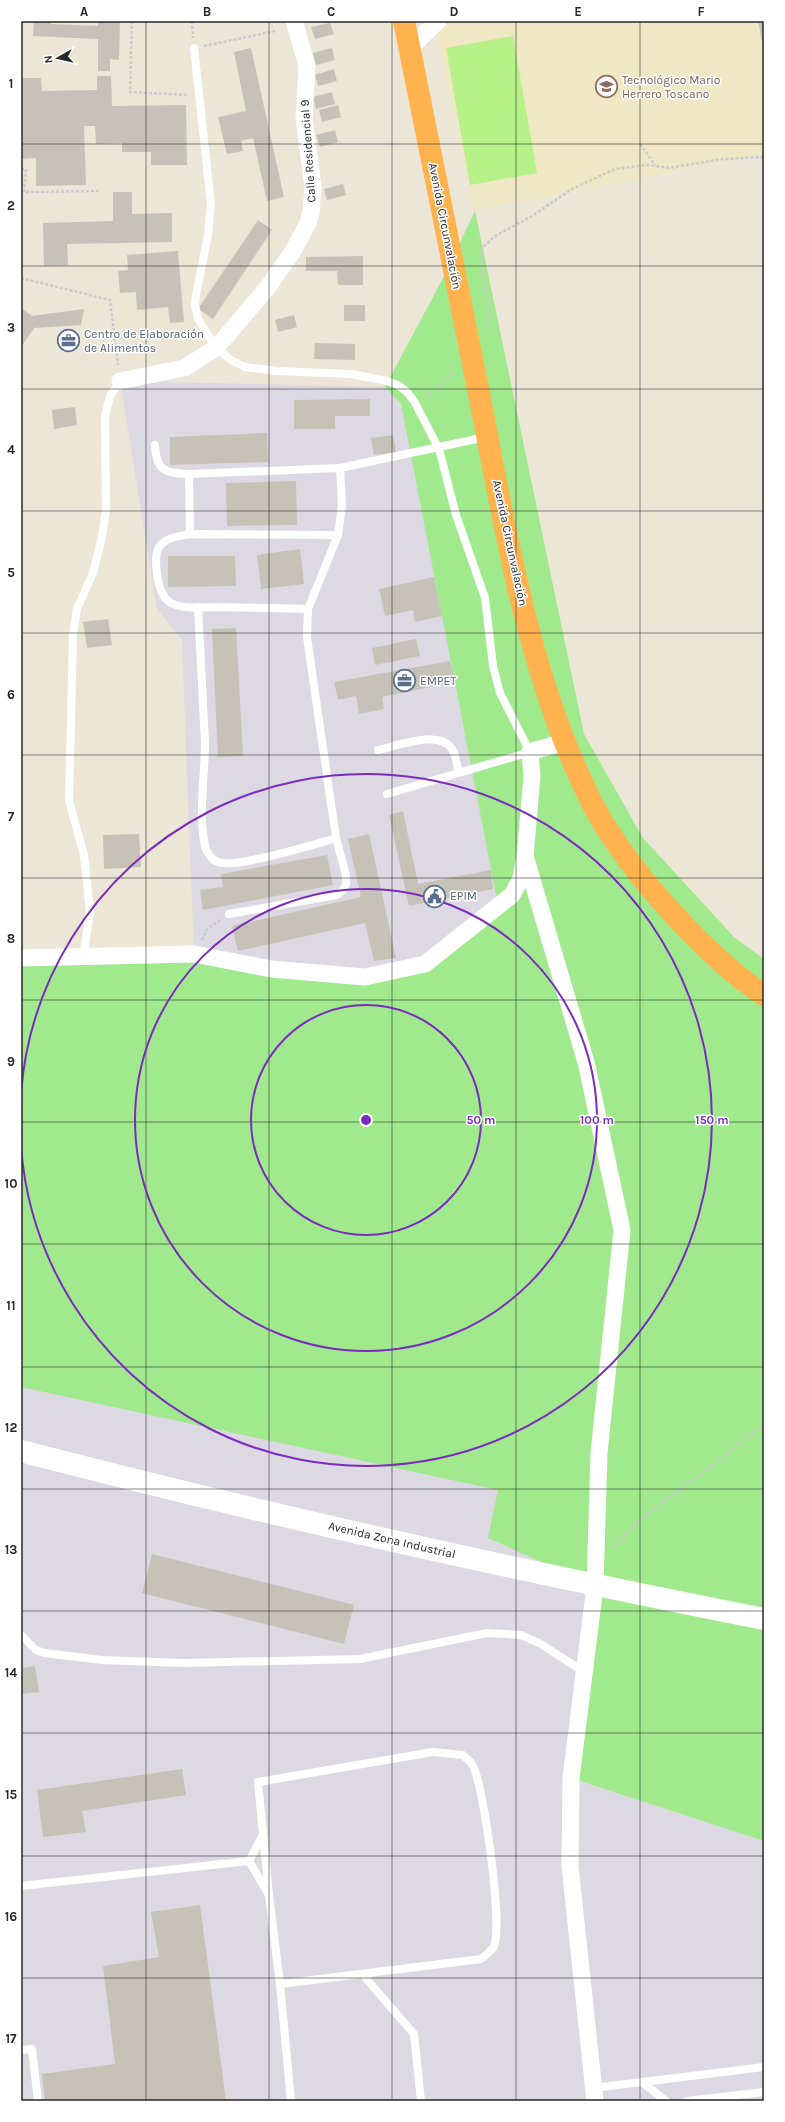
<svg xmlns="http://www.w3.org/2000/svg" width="785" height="2122" viewBox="0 0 785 2122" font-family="Karla,sans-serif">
	<rect width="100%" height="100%" fill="#ece6d7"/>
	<!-- industrial -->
	<path fill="#ddd9e3" d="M120,381l265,6 22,5 215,838 -51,548 193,63v260h-743v-1143l173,-4 -12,-314 -25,-31z"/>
	<!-- education -->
	<path fill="#f0e7c4" d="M434,21h330v132l-289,58z"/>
	<!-- green -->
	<path fill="#a0e98c" d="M475,211l109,523 59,104 92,100 29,21v882l-193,-63 24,-192 -107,-48 10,-48 -477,-103v-429l173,-4 126,19 105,-9 73,-59 -97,-501 -16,-17 57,-107z"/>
	<!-- pitch -->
	<path fill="#b6f287" d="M513,36l24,137 -67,12 -24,-137z"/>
	<!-- building -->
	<g fill="#c7c2b7">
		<path d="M34,21h17v3l47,2v-5h22l-1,39 -9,-1v12h-12v-32l-65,-3z"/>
		<path d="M758,21h6v26h-1z"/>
		<path d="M330,23l4,11 -19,5 -4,-12z"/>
		<path d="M251,48l33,149 -17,4 -14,-63 -12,3 2,10 -16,3 -9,-37 28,-6 -12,-59z"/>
		<path d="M332,48l3,12 -19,5 -3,-12z"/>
		<path d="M334,69l3,12 -19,5 -3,-11z"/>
		<path d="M97,76h14l1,30 74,-1 1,60h-36v-13h-29v-9l-26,1 -1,-18h-11l2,59 -50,1v-28l-15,1 1,-81h19l1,13 55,-1z"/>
		<path d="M332,92l3,12 -19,5 -3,-12z"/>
		<path d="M338,105l3,12 -19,5 -3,-12z"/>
		<path d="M335,130l3,12 -18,5 -4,-12z"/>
		<path d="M343,184l3,11 -19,5 -3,-11z"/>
		<path d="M113,192h19v22l40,-1v29l-105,2 1,21 -24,1 -1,-43 70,-2z"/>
		<path d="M258,220l14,10 -59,89 -15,-10z"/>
		<path d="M178,251l6,71 -14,1 -2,-16 -31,3 -1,-18 -16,1 -2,-22 10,-1 -1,-15z"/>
		<path d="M363,256v29h-25l-1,-14h-31v-14z"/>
		<rect x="344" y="305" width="21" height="16"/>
		<path d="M21,308l11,8 52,-7 -3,16 -47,3 -13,19z"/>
		<path d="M294,315l3,12 -19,5 -3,-12z"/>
		<path d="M315,343l40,1v16l-41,-1z"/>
		<path d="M370,399v17h-35v13h-41v-29z"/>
		<path d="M75,407l2,18 -23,4 -2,-19z"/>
		<path d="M267,433l1,29 -98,3v-28z"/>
		<path d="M393,435l3,17 -22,3 -3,-17z"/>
		<path d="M296,481l1,44 -70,1 -1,-43z"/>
		<path d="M300,549l4,35 -43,5 -4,-34z"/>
		<path d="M168,556h67l1,30 -68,1z"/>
		<path d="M434,577l8,39 -27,6 -2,-12 -28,6 -6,-27z"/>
		<path d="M108,619l4,26 -25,3 -4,-26z"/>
		<path d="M236,628l7,128 -25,1 -6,-128z"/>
		<path d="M416,639l4,17 -45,9 -3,-17z"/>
		<path d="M450,661l5,21 -73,15 2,12 -25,5 -3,-18 -18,4 -4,-18z"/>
		<path d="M403,811l15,73 73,-14 2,19 -84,17 -20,-91z"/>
		<path d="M139,834l2,33 -37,2 -1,-34z"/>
		<path d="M369,834l27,124 -22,3 -9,-38 -127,28 -6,-25 129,-29 -13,-58z"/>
		<path d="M327,855l6,30 -130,25 -3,-20 23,-3 -2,-13z"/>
		<path d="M152,1554l202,51 -10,39 -202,-51z"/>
		<path d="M35,1666l4,26 -18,2v-26z"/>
		<path d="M182,1769l4,26 -104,16 4,21 -43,5 -6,-47z"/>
		<path d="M200,1905l26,196h-181l-3,-27 73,-10 -12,-98 56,-9 -8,-45z"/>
	</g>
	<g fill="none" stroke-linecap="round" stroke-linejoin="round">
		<!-- path -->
		<g stroke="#cbcbcb" stroke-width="2.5" stroke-dasharray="3 2" stroke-linecap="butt">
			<path d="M132,21l-2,71 58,3"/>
			<path d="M192,21l1,17"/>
			<path d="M204,46l71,-15"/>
			<path d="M640,144l15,21"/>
			<path d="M21,169h5l-2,23 76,-1"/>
			<path d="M21,278l89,22 8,65"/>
			<path d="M485,329l5,-14 -10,-62 4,-7 11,-10 37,-20 40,-27 43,-20 32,-4 22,3 54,-9 41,-2"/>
			<path d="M425,397l14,-9 16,-17"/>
			<path d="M202,940l5,-11 13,-9"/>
			<path d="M612,1547l35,-33 69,-51 48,-39"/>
		</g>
		<!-- lane -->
		<g stroke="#fff" stroke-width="8">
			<path d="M194,48l17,156 -3,31 -12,60 -1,10 3,14 18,29 15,12 14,7 32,4 74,3 36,7 11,4 9,7 7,9 25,48 17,66 29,83 8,68 7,27 30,59 -143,42"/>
			<path d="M155,445c1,26 10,28 34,29"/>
			<path d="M190,534l-1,-60 151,-6 146,-31"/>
			<path d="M198,607c2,45 5,91 7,136 0,34 -7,70 0,103 1,6 7,14 13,16 17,7 97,-18 118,-24"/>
			<path d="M308,609c-28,-1 -57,-1 -86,-2 -15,0 -37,3 -51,-4 -14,-8 -15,-31 -15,-45 1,-20 19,-21 34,-24l148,1"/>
			<path d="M378,750c19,-4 62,-21 74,-1 4,6 5,17 7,24"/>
			<path d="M229,914l108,-19 5,-4 4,-7v-9l-10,-37 -29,-201 1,-28 30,-74 4,-29 -2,-38"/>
			<path d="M83,957l7,-45 -6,-57 -15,-54 4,-166 4,-26 16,-36 9,-36 4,-27 -1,-93 5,-21 10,-15"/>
			<path d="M21,1635l15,15 8,3 58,7 82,3 176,-4 127,-26 34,2 18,8 44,28"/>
			<path d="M249,1861l14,-26"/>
			<path d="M21,1886l228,-25 20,34 11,89 11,117"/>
			<path d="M269,1895l-11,-113 175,-30 30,3c3,3 8,7 10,11 11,21 30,160 21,180 -2,5 -9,9 -13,13l-201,25"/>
			<path d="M363,1975l51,59 7,67"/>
			<path d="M21,2050l11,-1 6,52"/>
			<path d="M642,2082l24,19"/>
			<path d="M594,2088l170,-21"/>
			<path d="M687,2101l77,-9"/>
		</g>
		<!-- street -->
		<g stroke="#fff" stroke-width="17">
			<path d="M410,48l28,-27"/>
			<path d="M120,381l64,-13 32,-20 52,-61 25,-36 15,-28 3,-11 2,-25 -9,-69 3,-52 -13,-45"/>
			<path d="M525,856l61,206 36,168 -23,223 -4,133 -24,192 -1,88 25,235"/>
			<path d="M21,958l173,-4 77,15 94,8 60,-13 87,-69 9,-17 4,-22 7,-79 -2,-25 34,-10"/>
		</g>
		<!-- secondary -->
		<path stroke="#fff" stroke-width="22" d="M21,1451c246,64 494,119 743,168"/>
		<!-- highway -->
		<path stroke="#ffb34f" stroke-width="22" d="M404,21c26,126 50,252 76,378 27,138 49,280 113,406 19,37 55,82 83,112 26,28 56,57 88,78"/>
	</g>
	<!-- grid -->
	<path fill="none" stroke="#272727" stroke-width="1" stroke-opacity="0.55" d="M146,21v2080M269,21v2080M392,21v2080M516,21v2080M640,21v2080M21,144h743M21,266h743M21,389h743M21,511h743M21,633h743M21,755h743M21,878h743M21,1000h743M21,1122h743M21,1244h743M21,1367h743M21,1489h743M21,1611h743M21,1733h743M21,1856h743M21,1978h743"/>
	<!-- distance rings -->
	<g fill="none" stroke="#7b2cbf" stroke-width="2">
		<circle cx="366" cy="1120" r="115"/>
		<circle cx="366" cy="1120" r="231"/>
		<path d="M21 1093A346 346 0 1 1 21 1147"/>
	</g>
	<!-- icons -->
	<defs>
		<symbol id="school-ring" viewBox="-11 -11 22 22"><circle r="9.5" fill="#fff" stroke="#8d6e63" stroke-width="1.5"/><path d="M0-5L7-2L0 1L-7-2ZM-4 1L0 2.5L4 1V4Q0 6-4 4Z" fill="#8d6e63"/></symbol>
		<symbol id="office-ring" viewBox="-11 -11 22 22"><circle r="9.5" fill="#fff" stroke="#5c6f8a" stroke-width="1.5"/><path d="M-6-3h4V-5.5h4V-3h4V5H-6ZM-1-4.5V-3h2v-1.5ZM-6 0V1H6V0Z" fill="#5c6f8a"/></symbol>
		<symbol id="civic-ring" viewBox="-11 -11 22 22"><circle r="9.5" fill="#fff" stroke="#5c6f8a" stroke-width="1.5"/><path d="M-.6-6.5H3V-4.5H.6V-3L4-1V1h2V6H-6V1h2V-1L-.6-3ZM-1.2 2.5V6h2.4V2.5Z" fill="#5c6f8a"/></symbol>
	</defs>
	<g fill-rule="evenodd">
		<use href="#school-ring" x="594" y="74" width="25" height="25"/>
		<use href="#office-ring" x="56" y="328" width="25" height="25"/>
		<use href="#office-ring" x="392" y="668" width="25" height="25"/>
		<use href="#civic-ring" x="422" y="884" width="25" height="25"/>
	</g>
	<g text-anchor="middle" stroke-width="3" stroke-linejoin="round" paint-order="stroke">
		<!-- education labels -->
		<g font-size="12" fill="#785e54" stroke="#fff" text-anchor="start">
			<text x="622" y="84">Tecnológico Mario<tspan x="622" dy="14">Herrero Toscano</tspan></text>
		</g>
		<!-- street labels -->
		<g font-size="12" fill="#272727" stroke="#fff">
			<text transform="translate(308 151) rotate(-94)" y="4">Calle Residencial 9</text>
			<text transform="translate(445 226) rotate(79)" y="4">Avenida Circunvalación</text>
			<text transform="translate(510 543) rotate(78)" y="4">Avenida Circunvalación</text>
			<text transform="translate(392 1540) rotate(13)" y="4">Avenida Zona Industrial</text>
		</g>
		<!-- service labels -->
		<g font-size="12" fill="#4e5e75" stroke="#fff" text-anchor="start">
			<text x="84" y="338">Centro de Elaboración<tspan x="84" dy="14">de Alimentos</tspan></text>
			<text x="420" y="685">EMPET</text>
			<text x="450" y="900">EPIM</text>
		</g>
	</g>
	<circle cx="366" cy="1120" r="6" fill="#7b2cbf" stroke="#fff" stroke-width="2"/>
	<g font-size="12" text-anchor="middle" font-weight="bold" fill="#7b2cbf" stroke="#fff" stroke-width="3" stroke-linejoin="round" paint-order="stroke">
		<text x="481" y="1124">50 m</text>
		<text x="597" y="1124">100 m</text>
		<text x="712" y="1124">150 m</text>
	</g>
	<!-- border -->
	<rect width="785" height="2122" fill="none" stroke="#ffffff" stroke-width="44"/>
	<!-- north arrow -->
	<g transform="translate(58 58) rotate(262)" stroke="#ffffff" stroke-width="3" paint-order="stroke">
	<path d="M0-3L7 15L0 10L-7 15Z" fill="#272727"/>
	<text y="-6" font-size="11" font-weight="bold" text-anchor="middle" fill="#272727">N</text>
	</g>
	<rect x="22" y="22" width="741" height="2078" fill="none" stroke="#272727" stroke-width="1.5"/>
	<g font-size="13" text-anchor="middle" font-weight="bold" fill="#272727">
		<text x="84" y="16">A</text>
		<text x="207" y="16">B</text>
		<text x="331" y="16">C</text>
		<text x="454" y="16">D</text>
		<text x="578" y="16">E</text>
		<text x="701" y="16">F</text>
		<text x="11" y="88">1</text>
		<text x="11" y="210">2</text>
		<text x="11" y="332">3</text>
		<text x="11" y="454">4</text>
		<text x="11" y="577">5</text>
		<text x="11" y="699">6</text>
		<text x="11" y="821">7</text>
		<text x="11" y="943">8</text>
		<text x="11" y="1066">9</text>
		<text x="11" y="1188">10</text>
		<text x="11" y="1310">11</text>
		<text x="11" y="1432">12</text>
		<text x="11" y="1554">13</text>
		<text x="11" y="1677">14</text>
		<text x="11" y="1799">15</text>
		<text x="11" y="1921">16</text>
		<text x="11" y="2043">17</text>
	</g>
</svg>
